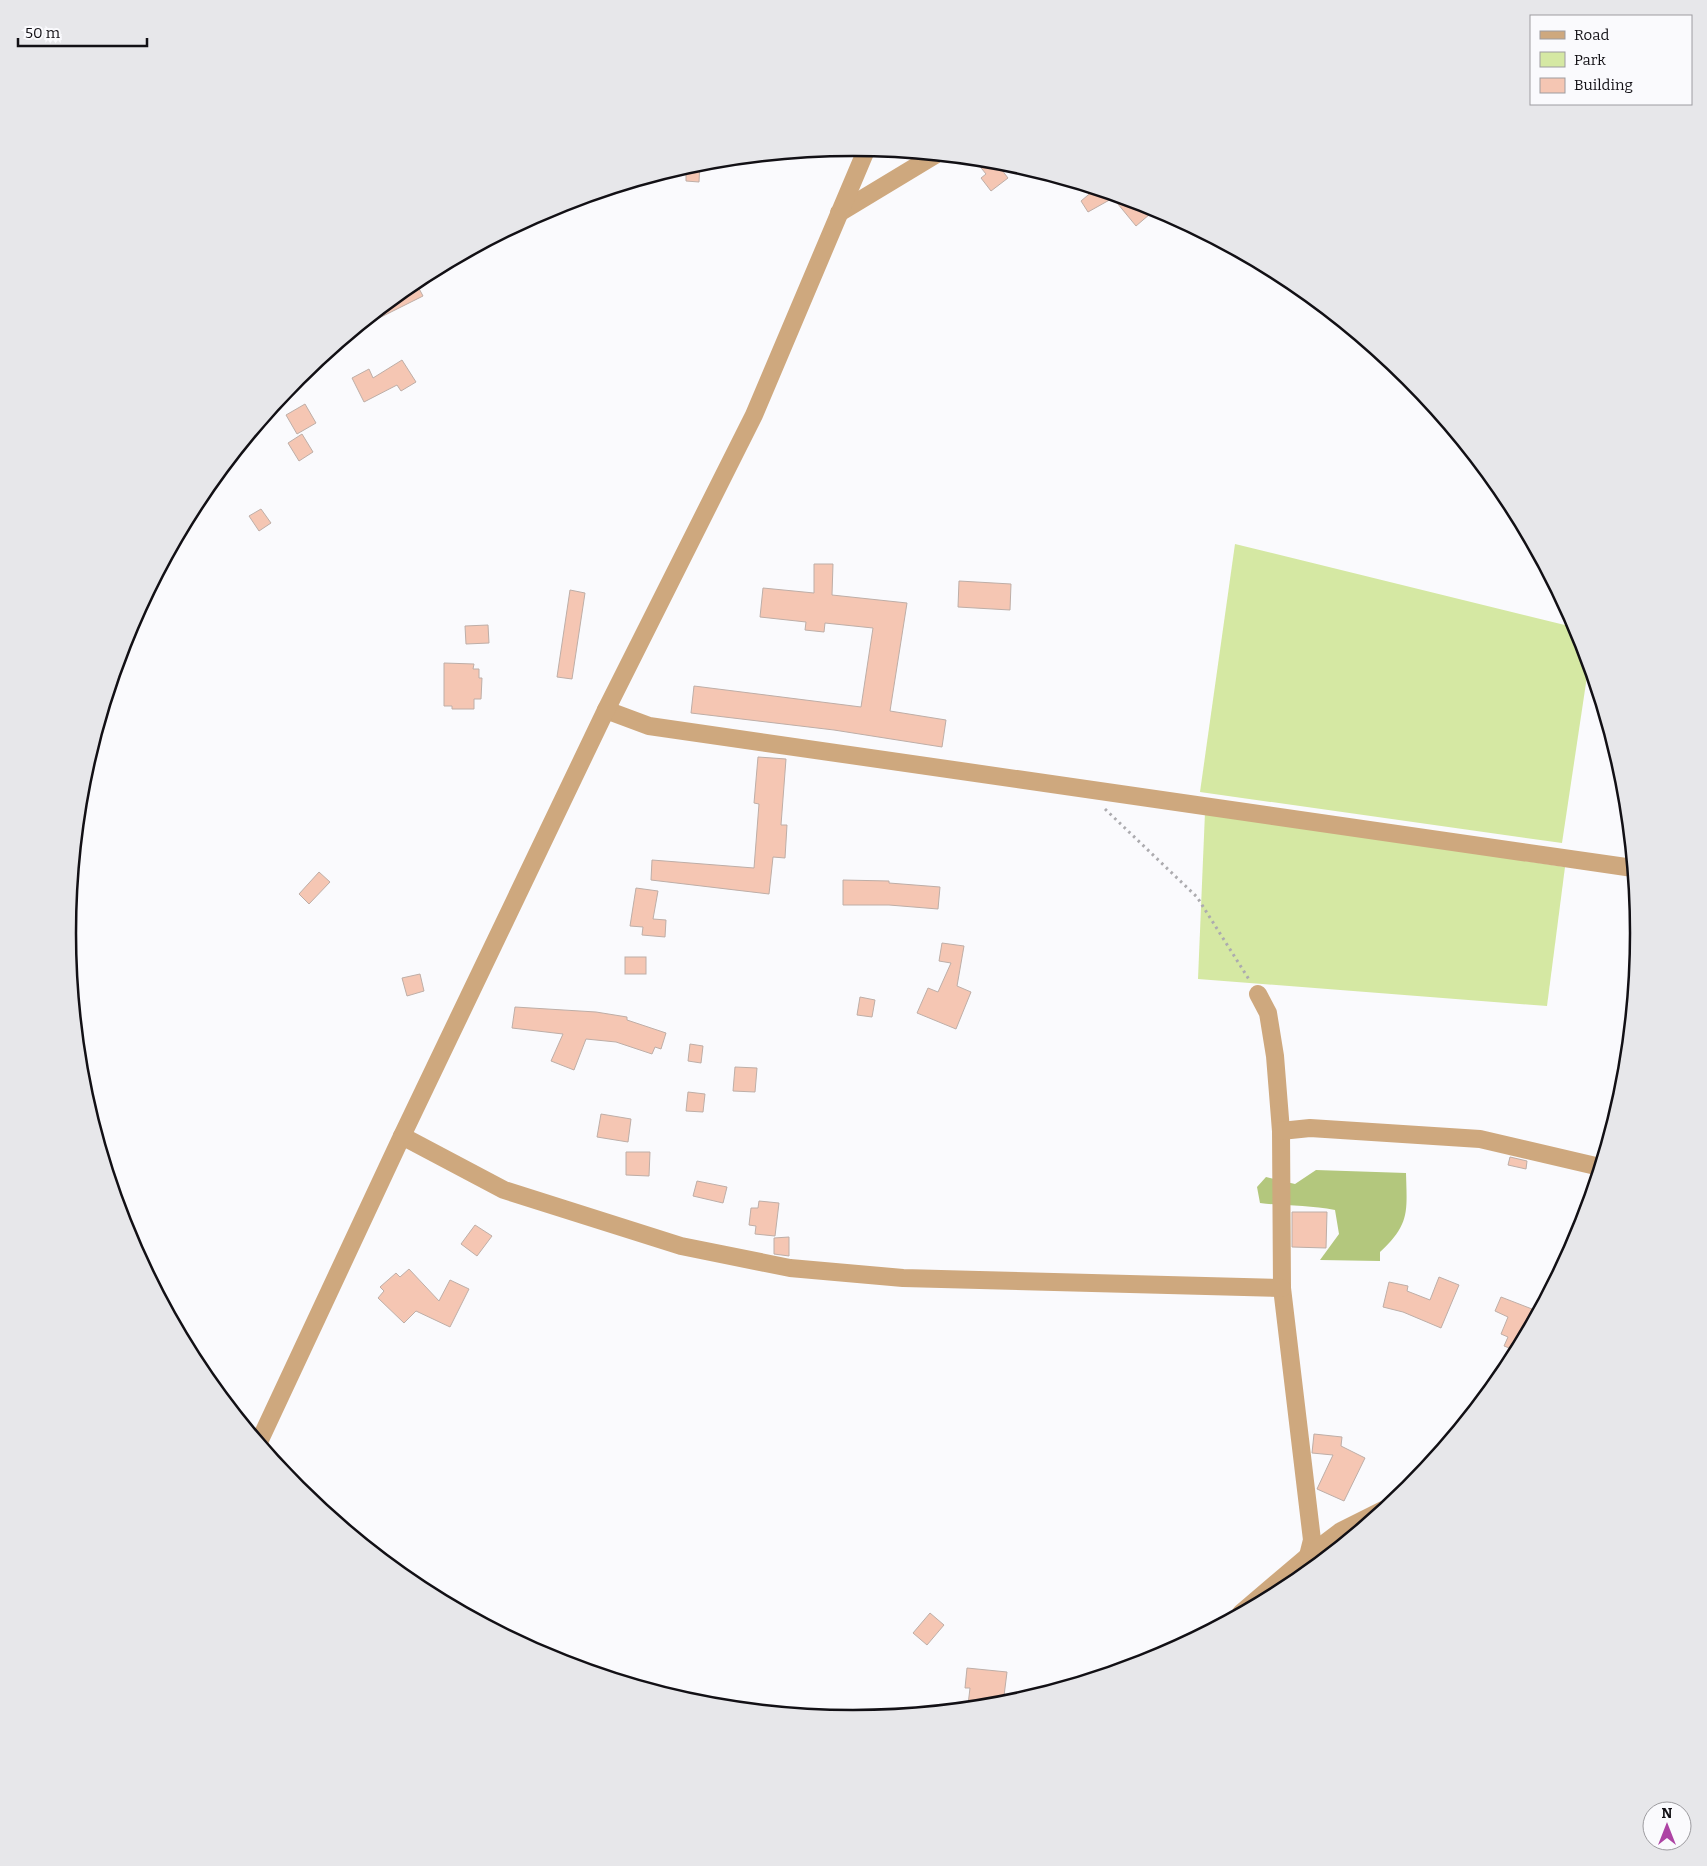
<svg xmlns="http://www.w3.org/2000/svg" width="1707" height="1866" viewBox="0 0 1707 1866" font-family="Bitter,serif">
	<rect width="100%" height="100%" fill="#fafafd"/>
	<!-- green -->
	<g fill="#d5e8a3">
		<path d="M1235,544l342,84 12,35 -27,180 -362,-51z"/>
		<path d="M1205,812l360,55 -18,139 -349,-27z"/>
	</g>
	<!-- forest -->
	<path fill="#b3c77d" d="M1316,1170l90,3c1,39 4,51 -26,79v9l-60,-1 19,-26 -4,-24c-25,-5 -50,-4 -75,-7l-3,-16 9,-10 29,7z"/>
	<!-- building -->
	<g fill="#f5c6b3" stroke="#beaea7">
		<path d="M974,159l21,2 13,17 -17,13 -10,-13 5,-4z"/>
		<path d="M700,162l-1,20 -13,-1v-15z"/>
		<path d="M1094,190h3l60,18 -21,18 -23,-28 -25,14 -7,-11z"/>
		<path d="M415,281l8,15 -44,22 -3,-5z"/>
		<path d="M402,360l14,22 -15,9 -4,-6 -33,17 -12,-24 17,-9 4,9z"/>
		<path d="M305,404l11,19 -19,11 -11,-19z"/>
		<path d="M302,434l11,18 -14,9 -11,-18z"/>
		<path d="M261,509l10,14 -12,8 -10,-15z"/>
		<path d="M814,564h19l-1,31 75,8 -17,108 56,9 -4,27 -108,-17 -143,-17 3,-27 167,21 12,-79 -48,-5 -1,9 -19,-2 1,-8 -46,-5 3,-29 51,5z"/>
		<path d="M959,581l52,3 -1,26 -52,-3z"/>
		<path d="M570,590l15,3 -13,86 -15,-2z"/>
		<path d="M488,625l1,18 -23,1 -1,-18z"/>
		<path d="M444,663l30,1 -1,5h6v9h3l-1,21h-7v10h-22v-3h-8z"/>
		<path d="M758,757l28,2 -5,66h6l-2,33 -12,-1 -4,37 -118,-14 1,-20 102,8 5,-64 -5,-1z"/>
		<path d="M319,872l11,10 -21,22 -10,-10z"/>
		<path d="M843,880l46,1v2l51,4 -2,22 -49,-4h-46z"/>
		<path d="M636,888l22,3 -5,28 13,1 -1,17 -23,-2 1,-8 -13,-1z"/>
		<path d="M942,943l22,3 -7,40 14,6 -15,37 -39,-16 11,-25 10,4 13,-29 -12,-2z"/>
		<rect x="625" y="957" width="21" height="17"/>
		<path d="M420,974l4,17 -17,5 -5,-18z"/>
		<path d="M860,997l15,3 -3,17 -15,-2z"/>
		<path d="M515,1007l81,5 31,5v3l39,13 -5,16 -6,-2 -3,7 -36,-12 -30,-3 -12,31 -23,-9 12,-27 -51,-6z"/>
		<path d="M690,1044l13,2 -2,17 -13,-2z"/>
		<path d="M735,1067l22,1 -2,24 -22,-1z"/>
		<path d="M688,1092l17,2 -2,18 -17,-1z"/>
		<path d="M601,1114l30,5 -3,23 -31,-5z"/>
		<path d="M626,1152h24l-1,24 -23,-1z"/>
		<path d="M1510,1157l17,4 -1,8 -18,-4z"/>
		<path d="M697,1181l30,6 -4,16 -30,-7z"/>
		<path d="M759,1201l20,2 -4,33 -20,-2 1,-8 -7,-1 2,-17h7z"/>
		<path d="M1292,1212h35l-1,36 -34,-1z"/>
		<path d="M475,1225l17,11 -15,20 -16,-12z"/>
		<path d="M789,1237v19l-15,-2v-16z"/>
		<path d="M409,1269l30,32 11,-21 19,9 -19,38 -34,-16 -12,12 -26,-25 6,-7 -4,-4 16,-14 4,4z"/>
		<path d="M1439,1277l20,8 -18,43 -38,-16 -20,-5 6,-25 19,4 -1,5 23,9z"/>
		<path d="M1501,1297l31,12 -5,12 5,3 -15,27 -13,-5 4,-9 -7,-3 7,-17 -13,-6z"/>
		<path d="M1314,1434l28,3 -1,9 24,12 -21,43 -27,-12 16,-34 -21,-2z"/>
		<path d="M930,1613l14,12 -17,20 -14,-12z"/>
		<path d="M967,1668l40,4 -4,32 -35,1 2,-17h-5z"/>
	</g>
	<g fill="none" stroke-linecap="round" stroke-linejoin="round">
		<!-- path -->
		<path stroke="#acabaf" stroke-width="3" stroke-dasharray="2.5 4" stroke-linecap="butt" d="M1105,809l92,88 53,84"/>
		<!-- street -->
		<g stroke="#cea87e" stroke-width="18">
			<path d="M839,213l96,-58"/>
			<path d="M606,710l43,16 984,142"/>
			<path d="M1258,994l10,19 7,43 6,75 1,157 30,252 -4,16"/>
			<path d="M1281,1131l29,-3 170,11 120,28"/>
			<path d="M402,1136l102,54 177,56 109,22 113,10 379,10"/>
			<path d="M259,1442l143,-306 204,-426 148,-295 113,-267"/>
			<path d="M1241,1613l67,-57 33,-25 42,-21"/>
		</g>
	</g>
	<!-- crop -->
	<path d="M0 0H1707V1866H0ZM76 933a777 777 0 1 1 1554 0a777 777 0 1 1-1554 0Z" fill="#e7e7ea" fill-rule="evenodd"/>
	<path fill="none" stroke="#121015" stroke-width="2.5" d="M76 933a777 777 0 1 1 1554 0a777 777 0 1 1-1554 0Z"/>
	<!-- legend -->
	<rect x="1530" y="15" width="162" height="90" fill="#fafafd" stroke="#9d9ca0"/>
	<rect x="1540" y="31" width="25" height="8" fill="#cea87e" stroke="#9d9ca0"/>
	<text x="1574" y="40" font-size="15" fill="#121015">Road</text>
	<rect x="1540" y="52" width="25" height="15" fill="#d5e8a3" stroke="#9d9ca0"/>
	<text x="1574" y="65" font-size="15" fill="#121015">Park</text>
	<rect x="1540" y="78" width="25" height="15" fill="#f5c6b3" stroke="#9d9ca0"/>
	<text x="1574" y="90" font-size="15" fill="#121015">Building</text>
	<!-- north arrow -->
	<g transform="translate(1667 1826)"><circle r="24" fill="#fafafd" stroke="#9d9ca0"/>
	<path d="M0-4L9 19L0 12L-9 19Z" fill="#ad43a4"/>
	<text y="-8" font-size="14" font-weight="bold" text-anchor="middle" fill="#121015">N</text>
	</g>
	<!-- scale -->
	<path d="M18 38v8h129v-8" fill="none" stroke="#121015" stroke-width="2.5"/>
	<text x="25" y="38" font-size="15" fill="#121015" stroke="#fafafd" stroke-width="4" paint-order="stroke">50 m</text>
</svg>
